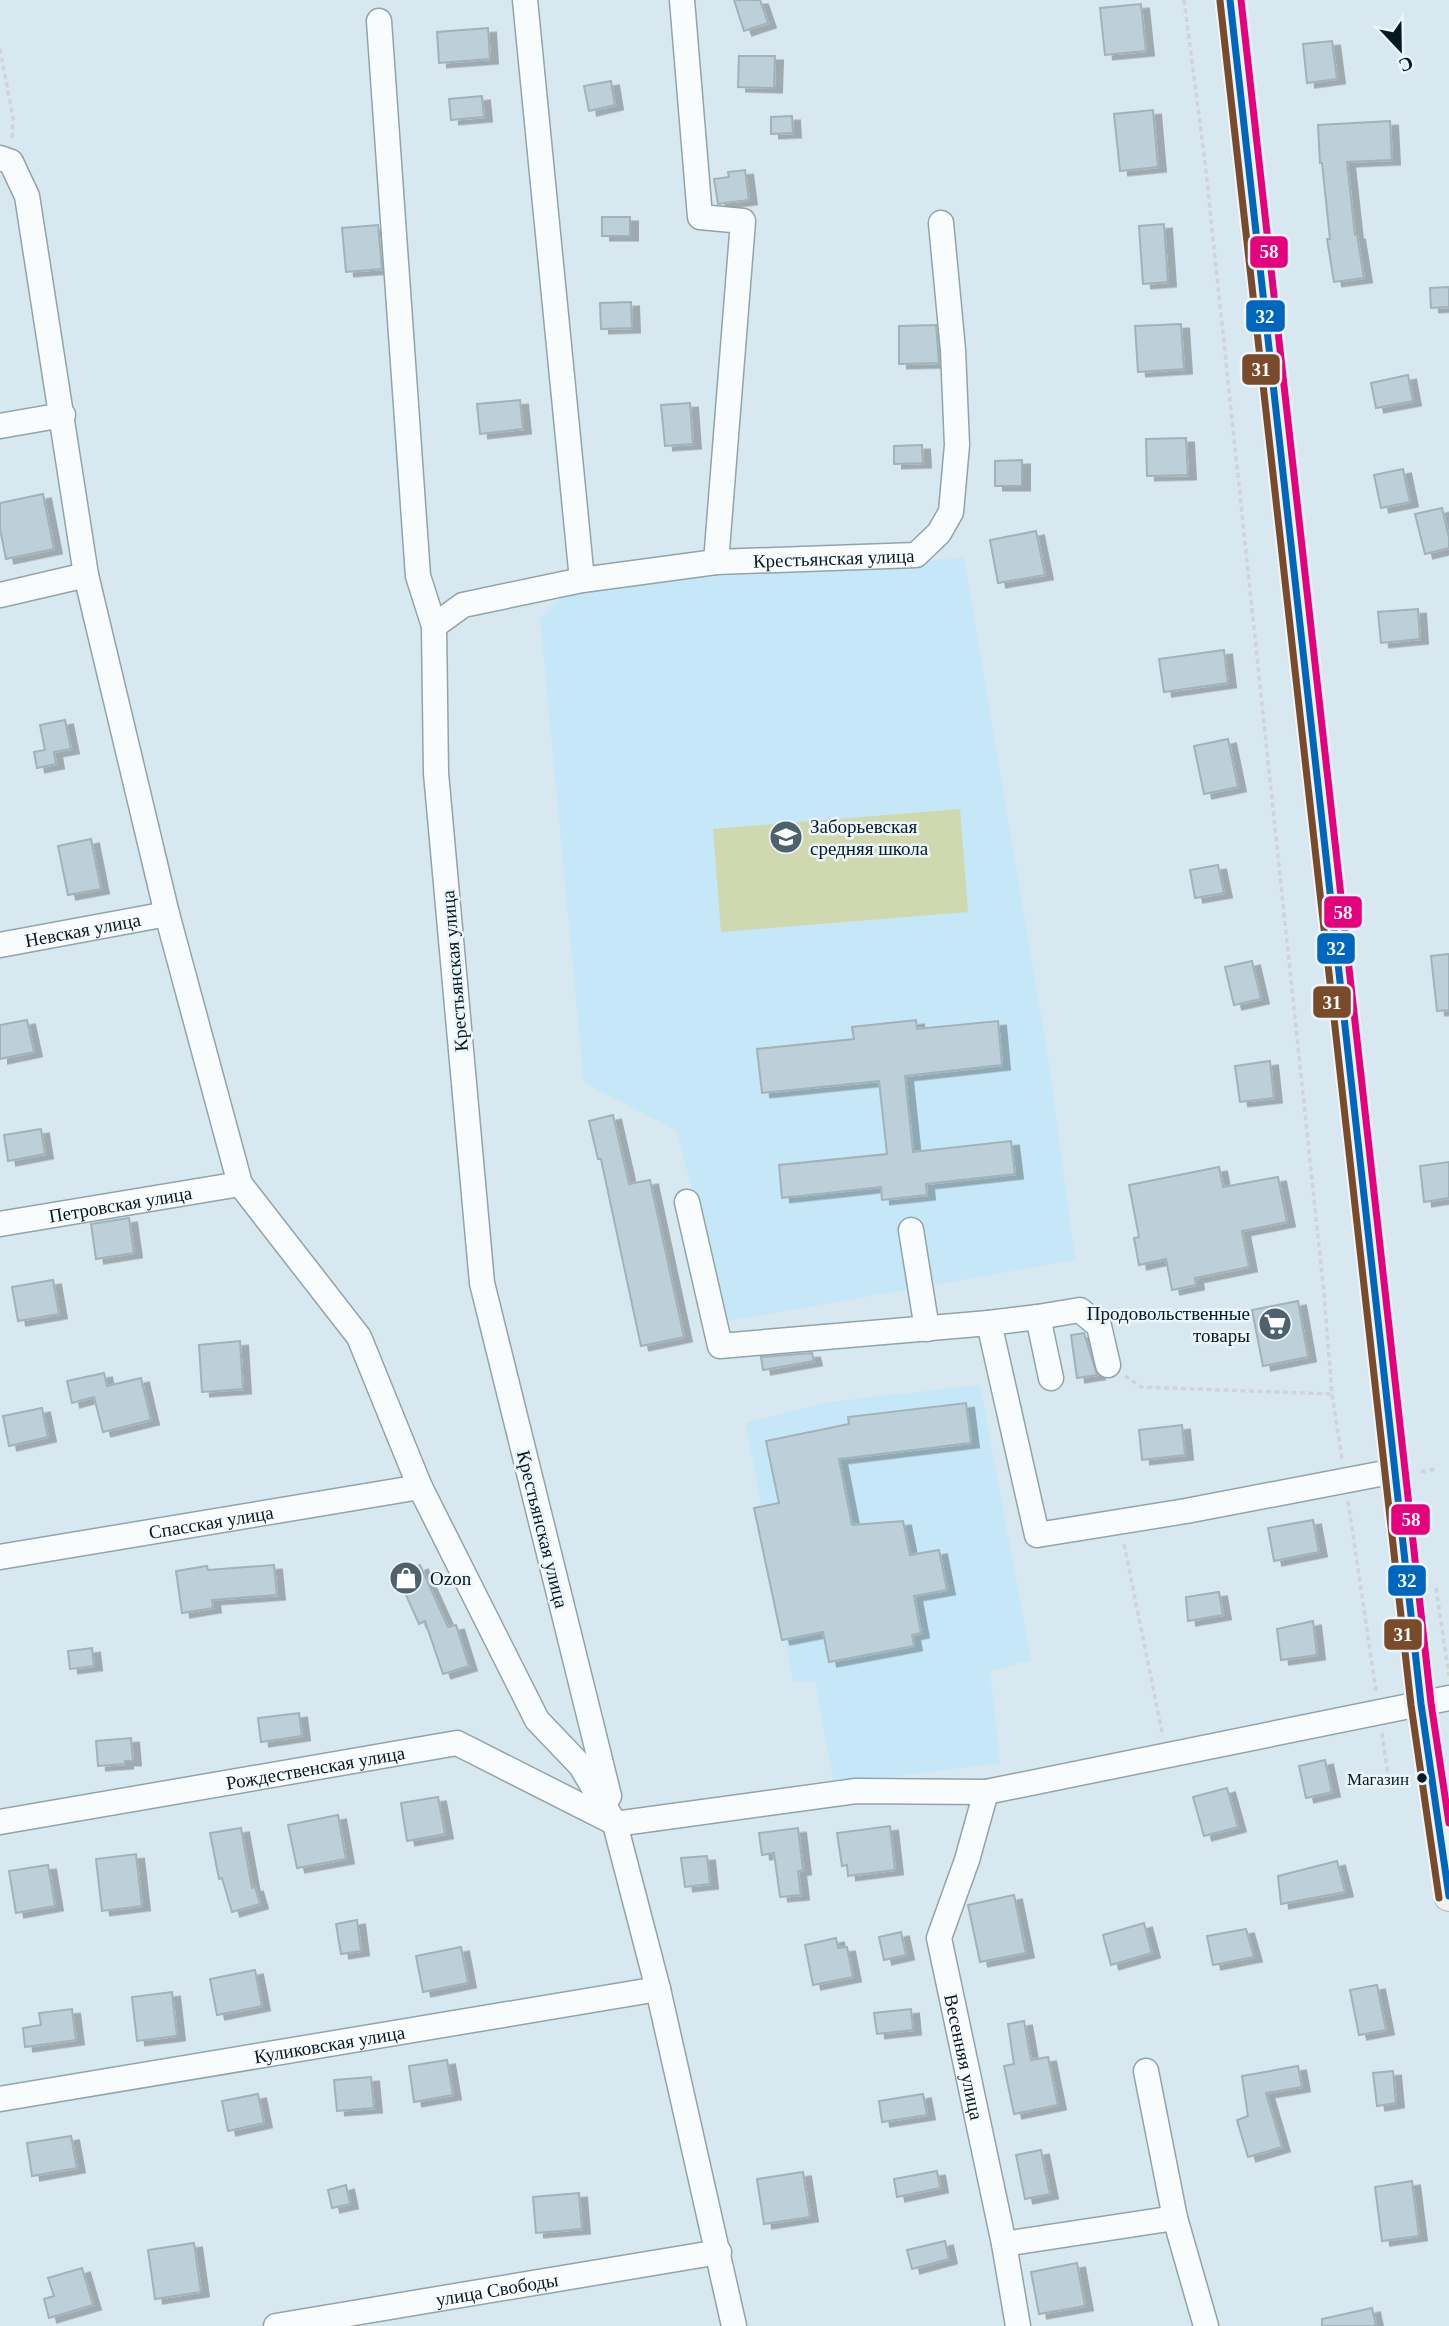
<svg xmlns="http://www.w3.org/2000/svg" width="1449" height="2326" viewBox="0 0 1449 2326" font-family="'Times New Roman',serif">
	<defs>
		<filter id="shadow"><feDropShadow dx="8" dy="4.5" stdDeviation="0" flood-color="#0004"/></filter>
	</defs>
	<rect width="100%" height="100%" fill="#d8e8f0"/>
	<!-- built -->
	<g fill="#c6e7f7">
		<path d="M964,558l84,498 27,204 -347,61 -52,-191 -92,-47 -44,-464 31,-31z"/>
		<path d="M980,1385l51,275 -41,11 10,92 -166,21 -19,-103 -22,1 -47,-259 83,-21z"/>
	</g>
	<!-- green -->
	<path fill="#cfd8ae" d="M960,809l8,103 -247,20 -8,-103z"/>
	<!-- building -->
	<g fill="#bdcfd8" stroke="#a1b2ba" stroke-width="2" filter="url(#shadow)">
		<path d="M734,0h26l8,23 -24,8z"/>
		<path d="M1141,4l5,47 -41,4 -5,-47z"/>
		<path d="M488,28l2,31 -51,4 -2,-31z"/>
		<path d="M1332,41l5,38 -30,4 -4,-39z"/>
		<path d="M739,56h36l-1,32 -36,-1z"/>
		<path d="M611,81l4,24 -26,6 -5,-25z"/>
		<path d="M482,96l2,21 -33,3 -2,-21z"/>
		<path d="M1153,110l5,57 -38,4 -6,-57z"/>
		<path d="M792,116l1,17 -22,1v-17z"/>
		<path d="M1390,121l2,39 -45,2 8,73h2l7,43 -30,4 -7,-43h3l-8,-76h-2l-2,-38z"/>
		<path d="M745,170l4,30 -31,4 -4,-25 15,-2 -1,-5z"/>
		<rect x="602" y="217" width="28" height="19"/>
		<path d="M1164,224l4,58 -25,2 -4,-58z"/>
		<path d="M378,225l4,44 -36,3 -4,-44z"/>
		<path d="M1449,287v20l-18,1 -1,-20z"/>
		<path d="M631,302l1,26 -31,1 -1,-26z"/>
		<path d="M1181,324l3,45 -46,3 -3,-46z"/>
		<path d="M936,325l3,38 -40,1v-38z"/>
		<path d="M1408,375l5,26 -37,7 -5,-25z"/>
		<path d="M520,400l3,29 -43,5 -3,-30z"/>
		<path d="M690,403l3,41 -28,2 -4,-41z"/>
		<path d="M1186,438l2,37 -41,1 -1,-37z"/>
		<path d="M922,445l1,18 -29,1v-18z"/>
		<path d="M1022,460v26h-27v-25z"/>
		<path d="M1403,469l7,33 -29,6 -7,-33z"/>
		<path d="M43,494l11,55 -48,10 -6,-30v-26z"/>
		<path d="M1442,508l7,30v10l-24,6 -10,-40z"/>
		<path d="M1036,531l9,44 -47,8 -8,-43z"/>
		<path d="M1418,609l2,30 -39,4 -3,-31z"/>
		<path d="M1224,650l4,33 -64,9 -5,-33z"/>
		<path d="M65,720l6,29 -17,3 2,12 -19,4 -3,-16 11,-2 -5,-25z"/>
		<path d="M1228,739l10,48 -34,7 -10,-48z"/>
		<path d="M91,839l10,50 -33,6 -10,-49z"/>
		<path d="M1218,865l6,28 -29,5 -5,-28z"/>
		<path d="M1449,954v56l-12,1 -6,-55z"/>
		<path d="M1252,961l9,38 -27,6 -9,-38z"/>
		<path d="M27,1020l7,32 -34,7v-34z"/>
		<path d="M916,1020l1,9 81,-8 4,44 -97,11 8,76 98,-11 4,33 -89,10 1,11 -45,5 -1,-13 -99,11 -3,-33 108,-11 -8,-73 -117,12 -5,-44 97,-10 -2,-12z"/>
		<path d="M1270,1061l4,37 -34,4 -5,-36z"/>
		<path d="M613,1115l16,69 21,-4 34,157 -43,9 -40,-187h-3l-9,-38z"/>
		<path d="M41,1129l4,25 -37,7 -4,-26z"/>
		<path d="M1449,1162v36l-25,4 -4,-36z"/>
		<path d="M1219,1167l4,20 55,-10 9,45 -45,9 7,36 -54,11 1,7 -24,5 -6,-31 -27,6 -5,-27 5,-1 -10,-52z"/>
		<path d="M129,1218l5,35 -38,6 -5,-35z"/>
		<path d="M53,1280l6,34 -41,7 -6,-34z"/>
		<path d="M1298,1301l10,56 -45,9 -11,-56z"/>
		<path d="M1084,1333l13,42 -20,3 -6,-43z"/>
		<path d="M240,1341l3,48 -41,3 -3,-47z"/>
		<path d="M812,1353l2,8 -51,9 -2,-13z"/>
		<path d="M104,1373l3,13 34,-8 10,42 -48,12 -9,-35 -22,6 -5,-22z"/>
		<path d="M966,1403l5,40 -132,16 13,66 51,-4 7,34 29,-5 8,40 -33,6 7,37 -9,2 2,11 -85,16 -6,-30 -41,8 -28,-132 25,-5 -13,-62 83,-17 -1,-7z"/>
		<path d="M42,1408l6,29 -39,9 -6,-30z"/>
		<path d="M1182,1425l3,30 -43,5 -3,-30z"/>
		<path d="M1313,1520l6,32 -45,9 -6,-33z"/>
		<path d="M274,1565l3,30 -65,5 1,8 -31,5 -6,-42 31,-5 1,4z"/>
		<path d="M420,1565l28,62 8,-2 13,41 -26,8 -18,-53 -6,3 -22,-49z"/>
		<path d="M1219,1592l4,23 -35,6 -2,-24z"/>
		<path d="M1313,1621l4,34 -36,5 -4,-31z"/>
		<path d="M92,1648l2,18 -24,3 -2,-18z"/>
		<path d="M299,1713l3,23 -41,6 -3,-24z"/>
		<path d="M131,1738l2,23h-8v3l-27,2 -2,-25z"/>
		<path d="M1325,1760l7,32 -26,6 -7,-32z"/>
		<path d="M1227,1788l11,39 -34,9 -11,-39z"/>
		<path d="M438,1797l7,37 -38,7 -6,-38z"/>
		<path d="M338,1815l8,44 -49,9 -9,-43z"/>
		<path d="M890,1826l5,44 -47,6 -1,-11 -5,1 -5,-33z"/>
		<path d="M241,1828l11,60 3,-1 5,17 -28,8 -10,-34 -3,1 -9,-46z"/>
		<path d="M798,1828l5,42 -5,1 3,24 -21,2 -6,-44 -12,2 -3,-22z"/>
		<path d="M136,1854l6,52 -40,5 -6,-52z"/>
		<path d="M707,1856l3,28 -25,3 -4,-29z"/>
		<path d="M1337,1861l8,31 -64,12 -3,-28z"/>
		<path d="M48,1865l7,41 -39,7 -7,-42z"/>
		<path d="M1014,1895l12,58 -46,9 -12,-57z"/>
		<path d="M357,1920l4,31 -20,3 -5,-30z"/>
		<path d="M1144,1923l8,30 -41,12 -8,-30z"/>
		<path d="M1246,1929l8,28 -41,8 -6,-29z"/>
		<path d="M901,1932l5,23 -22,5 -5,-23z"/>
		<path d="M836,1938l2,10 9,-1 6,30 -40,8 -8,-40z"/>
		<path d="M461,1947l7,36 -45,9 -7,-36z"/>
		<path d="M255,1970l7,36 -45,9 -7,-36z"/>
		<path d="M1377,1985l9,45 -27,5 -9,-45z"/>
		<path d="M172,1992l5,44 -40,5 -5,-44z"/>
		<path d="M72,2009l4,31 -51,7 -2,-19 18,-3 -2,-12z"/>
		<path d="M911,2009l2,21 -36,4 -3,-21z"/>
		<path d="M1024,2021l7,39 17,-3 10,48 -44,9 -10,-48 10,-2 -6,-40z"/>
		<path d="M447,2060l6,35 -39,7 -5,-36z"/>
		<path d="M1298,2066l4,21 -36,6 16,54 -34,10 -11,-37 11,-4 -6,-40z"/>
		<path d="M1393,2071l3,32 -19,3 -4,-33z"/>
		<path d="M371,2077l3,31 -37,3 -3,-31z"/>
		<path d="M258,2094l6,29 -36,8 -6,-30z"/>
		<path d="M923,2094l4,21 -45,7 -3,-21z"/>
		<path d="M71,2136l6,32 -45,8 -5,-33z"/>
		<path d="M1041,2150l9,44 -25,5 -9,-44z"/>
		<path d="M937,2171l3,17 -43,9 -3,-18z"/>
		<path d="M803,2172l7,45 -46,7 -7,-45z"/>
		<path d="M1412,2181l7,55 -37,5 -7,-54z"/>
		<path d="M346,2185l4,19 -18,4 -4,-18z"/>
		<path d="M579,2193l3,36 -46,4 -3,-36z"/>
		<path d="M945,2241l4,18 -37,10 -5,-19z"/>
		<path d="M194,2243l7,49 -46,7 -7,-49z"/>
		<path d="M1077,2263l8,43 -46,8 -8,-42z"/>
		<path d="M82,2268l11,37 -44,13 -5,-19 10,-3 -6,-18z"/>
		<path d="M1372,2308l4,18h-54v-7z"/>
	</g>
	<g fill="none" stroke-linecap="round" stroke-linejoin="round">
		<defs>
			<g id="minor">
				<path d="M525,0l57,580"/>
				<path d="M682,0l18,217 43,4 -27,341"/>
				<path d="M379,21l39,555 16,50"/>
				<path d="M0,158l11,4 16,34 59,379 81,339 73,270 119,153 61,150 117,233 44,46 34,58 43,165 76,337"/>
				<path d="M0,426l63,-11"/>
				<path d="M0,595l86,-20"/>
				<path id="s1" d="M0,945l167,-31"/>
				<path d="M687,1202l33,144 269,-23 48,212 149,-24 209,-40"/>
				<path id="s2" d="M0,1224l240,-40"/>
				<path d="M911,1230l16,99"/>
				<path d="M1038,1317l42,-7 19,16 9,39"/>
				<path d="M989,1323l49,-6 13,61"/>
				<path id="s3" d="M0,1557l420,-70"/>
				<path id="s4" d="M986,1792l-19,68 -28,78 65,306 14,82"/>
				<path id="s5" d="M609,1796l-127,-513 -46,-510 -2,-147 29,-21 119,-25 134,-18 200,-7 23,-22 12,-21 6,-67 -4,-95 -12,-127"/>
				<path id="s6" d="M0,1822l457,-79 158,80"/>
				<path d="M615,1824l241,-33 130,1 463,-94"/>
				<path d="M1146,2071l29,147 31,108"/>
				<path id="s7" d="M0,2099l658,-110"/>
				<path d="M1004,2244l171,-26"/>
				<path id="s8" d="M276,2326l443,-74"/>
			</g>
			<path id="major" d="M1230,0l191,1704 28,192"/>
		</defs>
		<!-- minor casing -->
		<use href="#minor" stroke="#92a3aa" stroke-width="27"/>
		<!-- major casing -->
		<use href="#major" stroke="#b3b4b4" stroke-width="32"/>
		<!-- path -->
		<g stroke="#d0d4d7" stroke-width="3.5" stroke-dasharray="5 3.5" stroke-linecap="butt">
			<path d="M1184,0l20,153 120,1141 8,100 10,65"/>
			<path d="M0,49l13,69 -1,22"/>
			<path d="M1125,1376l16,11 191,7"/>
			<path d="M1421,1472l15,-3"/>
			<path d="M1348,1501l28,190"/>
			<path d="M1124,1544l38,188"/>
			<path d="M1436,1588l13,88"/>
			<path d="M1382,1733l7,50"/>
		</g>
		<!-- minor -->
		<use href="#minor" stroke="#f9fcfd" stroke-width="24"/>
		<!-- major -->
		<use href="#major" stroke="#f2f0ee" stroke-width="30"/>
		<defs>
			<path id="bus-1" d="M1230,0l191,1704 28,192"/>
			<path id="bus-2" d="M1220,1l191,1704 28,193"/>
			<path id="bus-3" d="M1241,0l190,1703 18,120"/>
		</defs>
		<!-- bus-1 casing -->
		<use href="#bus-1" stroke="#ebf5fa" stroke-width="12"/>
		<!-- bus-2 casing -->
		<use href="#bus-2" stroke="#ebf5fa" stroke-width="12"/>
		<!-- bus-3 casing -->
		<use href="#bus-3" stroke="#ebf5fa" stroke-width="12"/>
		<!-- bus-1 -->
		<use href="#bus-1" stroke="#0065bd" stroke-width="7"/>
		<!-- bus-2 -->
		<use href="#bus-2" stroke="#7a4b2a" stroke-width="7"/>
		<!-- bus-3 -->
		<use href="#bus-3" stroke="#e5007d" stroke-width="7"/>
	</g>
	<!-- icons -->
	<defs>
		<symbol id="school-disc" viewBox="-11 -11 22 22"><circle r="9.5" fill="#4f616a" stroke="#ebf5fa"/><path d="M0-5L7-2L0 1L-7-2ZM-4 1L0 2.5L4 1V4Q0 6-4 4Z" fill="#fff"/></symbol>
		<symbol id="supermarket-disc" viewBox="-11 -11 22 22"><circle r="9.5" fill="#4f616a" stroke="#ebf5fa"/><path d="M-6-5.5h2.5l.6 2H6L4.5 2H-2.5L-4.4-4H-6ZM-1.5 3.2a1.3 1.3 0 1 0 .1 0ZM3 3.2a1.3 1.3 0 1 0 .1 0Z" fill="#fff"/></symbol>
		<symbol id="shop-disc" viewBox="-11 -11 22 22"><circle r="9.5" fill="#4f616a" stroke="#ebf5fa"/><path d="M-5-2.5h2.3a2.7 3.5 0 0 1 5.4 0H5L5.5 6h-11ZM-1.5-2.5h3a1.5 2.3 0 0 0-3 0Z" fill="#fff"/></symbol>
	</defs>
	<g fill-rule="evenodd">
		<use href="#school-disc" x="767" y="818" width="38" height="38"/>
		<use href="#supermarket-disc" x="1256" y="1305" width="38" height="38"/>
		<use href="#shop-disc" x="387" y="1559" width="38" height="38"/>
	</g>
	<!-- markers -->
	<circle fill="#051922" stroke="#ebf5fa" stroke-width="2.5" cx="1422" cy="1778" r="6"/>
	<g text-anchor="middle" stroke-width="5" stroke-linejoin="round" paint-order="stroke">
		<!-- bus labels -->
		<g font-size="17" fill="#051922" stroke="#ebf5fa" text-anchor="end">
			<text x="1409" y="1785">Магазин</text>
		</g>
		<!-- street labels -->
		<g font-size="19" fill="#051922" stroke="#ebf5fa">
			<text dy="7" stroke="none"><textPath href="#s5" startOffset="1598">Крестьянская улица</textPath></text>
			<text dy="7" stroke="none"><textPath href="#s1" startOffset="84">Невская улица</textPath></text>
			<text transform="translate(454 971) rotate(-95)" y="7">Крестьянская улица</text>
			<text dy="7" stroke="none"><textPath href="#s2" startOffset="122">Петровская улица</textPath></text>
			<text dy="7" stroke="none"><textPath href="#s3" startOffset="214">Спасская улица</textPath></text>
			<text transform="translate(543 1529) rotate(76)" y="7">Крестьянская улица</text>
			<text dy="7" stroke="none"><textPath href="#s6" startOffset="320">Рождественская улица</textPath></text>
			<text dy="7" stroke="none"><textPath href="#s7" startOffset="334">Куликовская улица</textPath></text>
			<text dy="7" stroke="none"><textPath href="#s4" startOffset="275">Весенняя улица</textPath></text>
			<text dy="7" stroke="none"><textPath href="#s8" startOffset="224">улица Свободы</textPath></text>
		</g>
		<!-- poi labels -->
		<g font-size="19" fill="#051922" stroke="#ebf5fa" text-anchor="start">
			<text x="810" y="833">Заборьевская<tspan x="810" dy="22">средняя школа</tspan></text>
			<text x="1250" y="1320" text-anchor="end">Продовольственные<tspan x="1250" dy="22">товары</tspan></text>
			<text x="430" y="1585">Ozon</text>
		</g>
	</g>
	<g stroke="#ebf5fa" stroke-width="2.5">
		<rect x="1249" y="235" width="40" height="34" rx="7" fill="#e5007d"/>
		<rect x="1245" y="299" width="41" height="34" rx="7" fill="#0065bd"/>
		<rect x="1241" y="353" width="40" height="33" rx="7" fill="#7a4b2a"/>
		<rect x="1323" y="895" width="40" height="34" rx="7" fill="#e5007d"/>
		<rect x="1316" y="932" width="40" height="33" rx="7" fill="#0065bd"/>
		<rect x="1312" y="985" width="40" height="34" rx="7" fill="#7a4b2a"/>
		<rect x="1390" y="1503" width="41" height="33" rx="7" fill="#e5007d"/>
		<rect x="1387" y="1564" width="40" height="33" rx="7" fill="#0065bd"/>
		<rect x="1383" y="1618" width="40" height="33" rx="7" fill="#7a4b2a"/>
	</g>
	<g font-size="19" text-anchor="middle" font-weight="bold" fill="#fff">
		<text x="1269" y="258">58</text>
		<text x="1265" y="323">32</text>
		<text x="1261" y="376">31</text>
		<text x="1343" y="919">58</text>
		<text x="1336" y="955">32</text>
		<text x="1332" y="1009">31</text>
		<text x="1411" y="1526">58</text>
		<text x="1407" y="1587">32</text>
		<text x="1403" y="1641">31</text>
	</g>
	<!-- north arrow -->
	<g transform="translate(1400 49) rotate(158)" stroke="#ebf5fa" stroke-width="5" paint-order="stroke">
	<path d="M0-5L12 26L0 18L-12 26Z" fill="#051922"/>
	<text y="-10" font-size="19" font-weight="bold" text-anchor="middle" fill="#051922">С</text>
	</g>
</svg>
